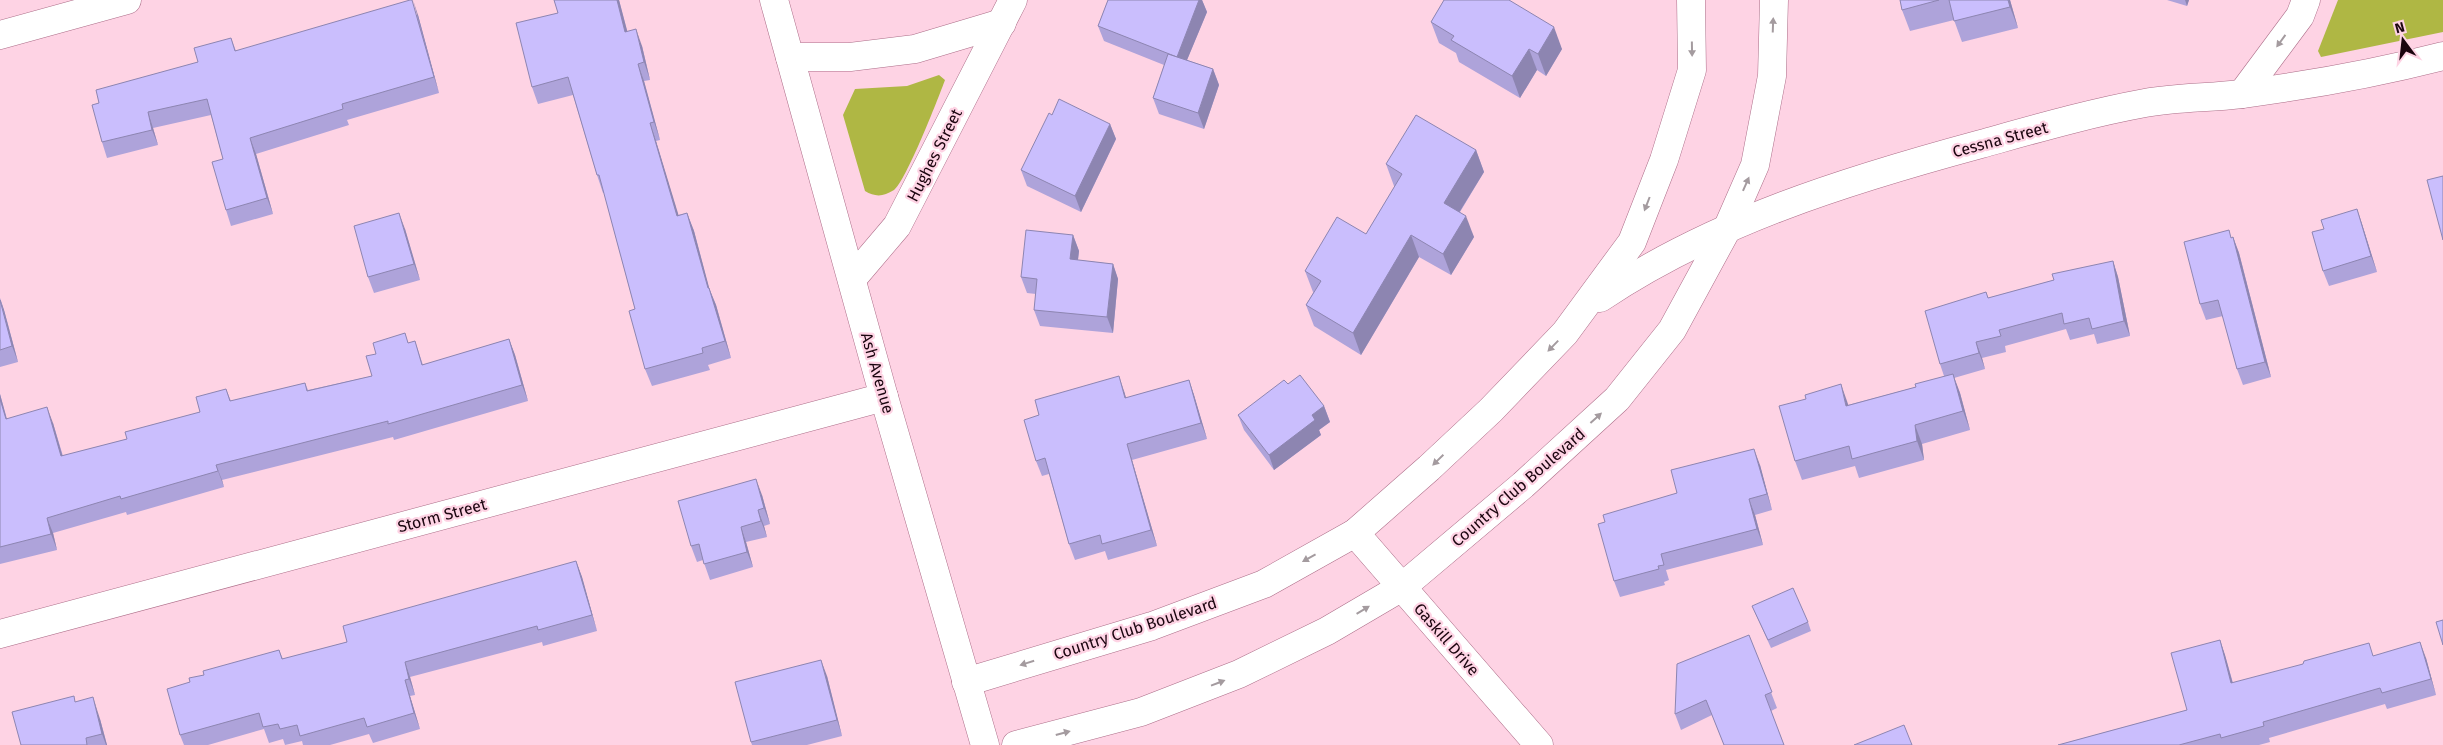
<svg xmlns="http://www.w3.org/2000/svg" width="2443" height="745" viewBox="0 0 2443 745" font-family="'Fira Sans',sans-serif">
	<rect width="100%" height="100%" fill="#fed3e4"/>
	<!-- green -->
	<g fill="#afb744">
		<path d="M2338,0h105v32l-122,25 -3,-6z"/>
		<path d="M939,75l6,5c-7,19 -39,101 -51,110 -11,7 -19,7 -29,1l-22,-76 12,-26 52,-3z"/>
	</g>
	<g fill="none" stroke-linecap="round" stroke-linejoin="round">
		<defs>
			<g id="street">
				<path d="M0,35l127,-35"/>
				<path d="M790,57h60l65,-8 87,-26"/>
				<path d="M2242,94l58,-78 6,-16"/>
				<path d="M852,279l45,-53 116,-226"/>
				<path d="M1600,298c115,-77 248,-118 381,-154 54,-15 109,-31 164,-41 32,-6 65,-5 97,-9 68,-9 135,-21 201,-38"/>
				<path d="M1355,533l184,212"/>
				<path d="M0,634l884,-237"/>
				<path d="M966,682l186,-56 112,-42 91,-51 74,-65 62,-58 74,-77 67,-91 32,-82 28,-90 -1,-70"/>
				<path d="M1016,745l125,-33 98,-38 88,-43 75,-44 121,-102 94,-86 55,-69 55,-101 28,-64 17,-89 2,-76"/>
			</g>
			<path id="secondary" d="M774,0l110,397 101,348"/>
		</defs>
		<!-- street casing -->
		<use href="#street" stroke="#ac6d88" stroke-width="29"/>
		<!-- secondary casing -->
		<use href="#secondary" stroke="#ac6d88" stroke-width="29"/>
		<!-- street -->
		<use href="#street" stroke="#fff" stroke-width="28"/>
		<!-- secondary -->
		<use href="#secondary" stroke="#fff" stroke-width="28"/>
	</g>
	<!-- wall -->
	<g fill="#aea3da">
		<path d="M554,0h65l8,31 15,15 8,34 -6,1 16,59 -4,1 22,74 9,-2 7,18 15,57 7,17 15,53 -23,7 2,5 -58,16 -7,-17 -10,-60 -31,-116h-1l-6,-18 -24,-80 -35,9 -6,-17 26,-74z"/>
		<path d="M1108,0h94l5,12 -20,48 26,9 6,16 -15,44 -45,-15 -6,-16 11,-33 -60,-24 -6,-15z"/>
		<path d="M1444,0h66v1l52,48 -16,27 -9,-6 -17,28 -61,-36 -3,-9 -17,-10 -8,-21z"/>
		<path d="M1900,0h110l8,28 -56,14 -8,-22 -44,11 -8,-21z"/>
		<path d="M2167,0h22l-2,6z"/>
		<path d="M418,15l21,78 -92,27 2,5 -93,29 17,60 -42,12 -5,-16 -3,-51 -12,-44 -58,13 5,17 -51,13 -5,-16 -3,-39 99,-41 33,-24 5,13z"/>
		<path d="M1052,115l58,9 6,15 -35,73 -54,-26 -6,-16z"/>
		<path d="M1476,150l8,22 -24,40 14,25 -23,38 -32,-18 -58,98 -47,-29 -8,-21 7,-12v-1l-8,-21 61,-37 29,-48h-1l-8,-22z"/>
		<path d="M2357,209l5,15 15,48 -48,14 -6,-15 1,-42z"/>
		<path d="M405,229l15,51 -46,13 -6,-16z"/>
		<path d="M1073,235l6,16 -1,9 35,4 5,15 -5,54 -73,-7 -6,-16 2,-16 -9,-1 -6,-16z"/>
		<path d="M2232,237h1l6,16 32,124 -28,8 -6,-16 -14,-53 -17,4 -6,-16z"/>
		<path d="M2113,261l5,16 12,59 -33,8 -3,-10 -24,6 -4,-11 -61,17 1,6 -24,6 3,11 -31,9 6,15 10,37 -48,14 2,16 -65,18 -4,-12 -53,14 -7,-19 53,-56 68,-18 28,-11 -4,-12 46,-72 2,6 66,-18z"/>
		<path d="M0,298l4,12 14,52 -18,5z"/>
		<path d="M405,333l3,10 7,-2 8,24 86,-26 6,16 13,46 -134,39 -1,-3 -171,43 2,7 -97,28 -1,-3 -73,21 4,17 -57,14v-170l7,25 46,4 10,33 64,-17 73,-27 26,-23 5,12 74,-18 3,7 64,-14 4,-22z"/>
		<path d="M1189,380l5,15 13,44 -75,21 25,86 -49,14 -3,-9 -30,9 -6,-16 -20,-70 -7,2 -6,-15 88,-70 2,7z"/>
		<path d="M1288,384l36,22 6,16 -11,8 2,5 -47,35 -30,-40 -6,-15z"/>
		<path d="M1760,465l12,45 -17,5 8,30 -97,25 3,10 -5,2 1,3 -45,12 -6,-16 -9,-59 72,-29z"/>
		<path d="M762,495l8,29 -6,2 3,11 -21,5 7,25 -43,13 -7,-20 -6,2 -6,-16z"/>
		<path d="M576,561l6,16 15,54 -54,15 -1,-4 -132,35 5,18 -5,1 10,33 -47,14 -4,-9 -39,11h-27l-1,-4 -17,4 -2,-6 -14,4 -5,-14 -56,16h-24l-4,-10 10,-53 14,-7 75,-25 4,9 64,-17z"/>
		<path d="M1752,606l56,16 3,9 -40,17z"/>
		<path d="M1749,635l28,73 -6,3 13,34h-60l-12,-30 -31,15 -6,-16z"/>
		<path d="M2220,640l5,15 8,28 141,-27 52,2 10,37 -49,14 -2,-5 -116,34 1,4 -11,3h-201l129,-35z"/>
		<path d="M827,676l15,60 -35,9h-55l-1,-3z"/>
		<path d="M76,702l24,17 7,26h-86z"/>
	</g>
	<!-- shaded-wall -->
	<g fill="#8d85b1">
		<path d="M413,0l5,15 21,78 -5,-16z"/>
		<path d="M617,0h2l13,49 -7,-17z"/>
		<path d="M1199,0h3l5,12 -25,60 -5,-15z"/>
		<path d="M2008,0h2l8,28 -8,-21z"/>
		<path d="M2185,0h4l-2,6z"/>
		<path d="M1554,27l8,22 -16,27 -8,-22z"/>
		<path d="M636,29l6,17 8,34 -6,-18z"/>
		<path d="M1529,49l8,21 -17,28 -8,-22z"/>
		<path d="M638,64l6,17 16,59 -6,-18z"/>
		<path d="M1213,69l6,16 -15,44 -6,-16z"/>
		<path d="M148,112l5,16 5,17 -6,-15z"/>
		<path d="M650,123l6,18 28,92 -7,-17z"/>
		<path d="M1110,124l6,15 -35,73 -6,-16z"/>
		<path d="M250,138l6,16 17,60 -6,-16z"/>
		<path d="M1476,150l8,22 -32,52 -8,-21z"/>
		<path d="M2357,209l5,15 15,48 -6,-16z"/>
		<path d="M399,213l6,16 15,51 -6,-16z"/>
		<path d="M687,213l7,18 20,75 -6,-18z"/>
		<path d="M1466,216l8,21 -23,38 -8,-21z"/>
		<path d="M1073,235l6,16 -3,24 -6,-16z"/>
		<path d="M1411,235l8,22 -58,98 -8,-22z"/>
		<path d="M2233,237l6,16 32,124 -6,-15z"/>
		<path d="M2113,261l5,16 12,59 -6,-15z"/>
		<path d="M1113,264l5,15 -5,54 -6,-16z"/>
		<path d="M709,288l7,17 15,53 -6,-17z"/>
		<path d="M0,298l4,12 14,52 -6,-16z"/>
		<path d="M509,339l6,16 13,46 -6,-16z"/>
		<path d="M1976,342l6,16 3,11 -6,-16z"/>
		<path d="M1953,374l7,19 10,37 -7,-19z"/>
		<path d="M1119,376l5,15 7,23 -6,-16z"/>
		<path d="M1189,380l5,15 13,44 -6,-16z"/>
		<path d="M1841,384l7,20 5,21 -7,-19z"/>
		<path d="M0,394l11,41 -5,-16 -6,-20z"/>
		<path d="M1324,406l6,16 -11,8 2,5 -47,35 -5,-15 43,-40z"/>
		<path d="M47,407l6,16 14,49 -6,-16z"/>
		<path d="M1915,425l7,19 2,16 -7,-19z"/>
		<path d="M1127,444l5,16 25,86 -6,-16z"/>
		<path d="M1754,449l6,16 12,45 -5,-16z"/>
		<path d="M216,465l6,15 2,7 -6,-16z"/>
		<path d="M756,479l6,16 8,29 -6,-16z"/>
		<path d="M1749,499l6,16 8,30 -6,-16z"/>
		<path d="M758,510l6,16 3,11 -6,-16z"/>
		<path d="M47,518l6,15 4,17 -6,-16z"/>
		<path d="M741,527l5,15 7,25 -6,-15z"/>
		<path d="M576,561l6,16 15,54 -5,-16z"/>
		<path d="M2220,640l5,15 12,44 -6,-16z"/>
		<path d="M2420,642l6,16 10,37 -5,-16z"/>
		<path d="M821,660l6,16 15,60 -5,-16z"/>
		<path d="M405,662l5,15 5,18 -6,-16z"/>
		<path d="M405,680l5,16 10,33 -6,-16z"/>
		<path d="M93,697l7,22 7,26h-1l-4,-11z"/>
	</g>
	<!-- building -->
	<g fill="#cabefd" stroke="#8d85b1">
		<path d="M410,0h2l22,77 -92,27 1,5 -93,29 17,60 -41,12 -14,-48 11,-3 -16,-60 -59,13 4,18 -50,12 -10,-37 7,-2 -3,-13 102,-28 -4,-14 37,-10 4,13z"/>
		<path d="M554,0h63l8,32 11,-3 8,33 -6,2 16,58 -4,1 27,93 10,-3 21,75h1l16,53 -23,7 1,5 -58,16 -16,-58 6,-2 -36,-134h-2l-29,-98 -36,10 -16,-64 42,-10z"/>
		<path d="M1108,0h91l-22,57 -79,-31z"/>
		<path d="M1444,0h65l45,27 -16,27 -9,-5 -17,27 -61,-36 3,-4 -23,-14z"/>
		<path d="M1900,0h39l-37,10z"/>
		<path d="M1949,0h59l2,7 -56,14z"/>
		<path d="M1168,54l45,15 -15,44 -45,-15z"/>
		<path d="M1059,99l51,25 -35,72 -54,-26 28,-57 3,2z"/>
		<path d="M1416,115l60,35 -32,53 22,13 -23,38 -32,-19 -58,98 -47,-28 15,-24 -16,-10 32,-54 29,17 36,-60 -16,-10z"/>
		<path d="M2443,176v64l-16,-60z"/>
		<path d="M2357,209l14,47 -48,15 -11,-39 12,-3 -3,-9z"/>
		<path d="M399,213l15,51 -46,13 -14,-51z"/>
		<path d="M1026,230l47,5 -3,24 43,5 -6,53 -73,-7 3,-31 -16,-2z"/>
		<path d="M2229,230l2,8 2,-1 32,125 -28,7 -19,-69 -18,4 -16,-62z"/>
		<path d="M2113,261l11,60 -32,8 -3,-11 -25,6 -2,-11 -63,17 2,6 -25,6 3,11 -39,11 -15,-53 61,-19 2,6 66,-18 -2,-6z"/>
		<path d="M0,300l12,46 -12,4z"/>
		<path d="M405,333l3,10 7,-2 7,24 87,-26 13,46 -134,39v-3l-172,44 2,6 -97,28 -1,-3 -73,22 4,16 -51,13v-148l6,20 41,-12 14,49 66,-17 -2,-7 75,-20 -4,-15 30,-8 4,12 75,-18 2,8 65,-15 -6,-20 10,-2 -3,-11z"/>
		<path d="M1953,374l10,37 -48,14 2,16 -65,18 -3,-13 -54,15 -16,-55 27,-7 -1,-4 36,-11 5,22 70,-19 -1,-3z"/>
		<path d="M1300,375l24,31 -12,9 3,5 -46,35 -31,-40 46,-35 4,4z"/>
		<path d="M1119,376l6,22 64,-18 12,43 -74,21 24,86 -49,14 -2,-9 -31,9 -24,-86 -9,3 -12,-41 15,-5 -4,-15z"/>
		<path d="M1754,449l13,45 -18,5 8,30 -96,25 3,11 -6,1 1,3 -45,12 -16,-57 7,-2 -2,-7 74,-22 -6,-23z"/>
		<path d="M756,479l8,29 -6,2 3,11 -20,6 6,25 -43,12 -5,-20 -8,2 -13,-45z"/>
		<path d="M576,561l16,54 -54,15 -1,-4 -132,36 4,17 -4,1 9,33 -47,14 -3,-9 -64,18 -3,-11 -17,4 -2,-5 -15,3 -4,-14 -79,22 -13,-46 23,-7 -1,-4 15,-3 -1,-4 76,-21 3,9 65,-17 -4,-16z"/>
		<path d="M1793,588l15,34 -40,18 -16,-34z"/>
		<path d="M2443,620v25l-7,-23z"/>
		<path d="M1749,635l23,57 -7,3 19,50h-60l-18,-45 -31,14 2,-50z"/>
		<path d="M2220,640l11,43 72,-19 1,-3 65,-18 4,13 47,-14 11,37 -49,14 -2,-5 -117,34 1,4 -43,12 -1,-4 -41,11h-121l129,-35 -16,-57z"/>
		<path d="M821,660l16,60 -86,22 -16,-60z"/>
		<path d="M74,696l1,6 18,-5 9,37 -16,4 1,7h-66l-9,-33z"/>
		<path d="M1904,725l8,20h-58z"/>
	</g>
	<!-- one-way arrows -->
	<defs><path id="oneway-solid" d="M-6-.8H1V-3.2L6.5 0L1 3.2V.8H-6Z" transform="scale(1.25)"/></defs>
	<g fill="#a49b9f">
		<use href="#oneway-solid" transform="translate(1773 25) rotate(-88)"/>
		<use href="#oneway-solid" transform="translate(2281 41) rotate(126)"/>
		<use href="#oneway-solid" transform="translate(1692 49) rotate(89)"/>
		<use href="#oneway-solid" transform="translate(1746 184) rotate(-66)"/>
		<use href="#oneway-solid" transform="translate(1647 204) rotate(111)"/>
		<use href="#oneway-solid" transform="translate(1553 346) rotate(134)"/>
		<use href="#oneway-solid" transform="translate(1596 418) rotate(-42)"/>
		<use href="#oneway-solid" transform="translate(1438 460) rotate(136)"/>
		<use href="#oneway-solid" transform="translate(1309 558) rotate(151)"/>
		<use href="#oneway-solid" transform="translate(1363 610) rotate(-31)"/>
		<use href="#oneway-solid" transform="translate(1027 663) rotate(163)"/>
		<use href="#oneway-solid" transform="translate(1218 683) rotate(-21)"/>
		<use href="#oneway-solid" transform="translate(1063 733) rotate(-15)"/>
	</g>
	<g text-anchor="middle" stroke-width="4.5" stroke-linejoin="round" paint-order="stroke">
		<!-- street labels -->
		<g font-size="16" fill="#1b050f" stroke="#fed3e4">
			<text transform="translate(2000 139) rotate(-15)" y="6">Cessna Street</text>
			<text transform="translate(934 155) rotate(-63)" y="6">Hughes Street</text>
			<text transform="translate(878 373) rotate(74)" y="6">Ash Avenue</text>
			<text transform="translate(1518 487) rotate(-41)" y="6">Country Club Boulevard</text>
			<text transform="translate(442 515) rotate(-15)" y="6">Storm Street</text>
			<text transform="translate(1135 628) rotate(-18)" y="6">Country Club Boulevard</text>
			<text transform="translate(1447 639) rotate(49)" y="6">Gaskill Drive</text>
		</g>
	</g>
	<!-- north arrow -->
	<g transform="translate(2403 40) rotate(345)" stroke="#fed3e4" stroke-width="4" paint-order="stroke">
	<path d="M0-4L9 19L0 12L-9 19Z" fill="#1b050f"/>
	<text y="-8" font-size="14" font-weight="bold" text-anchor="middle" fill="#1b050f">N</text>
	</g>
</svg>
